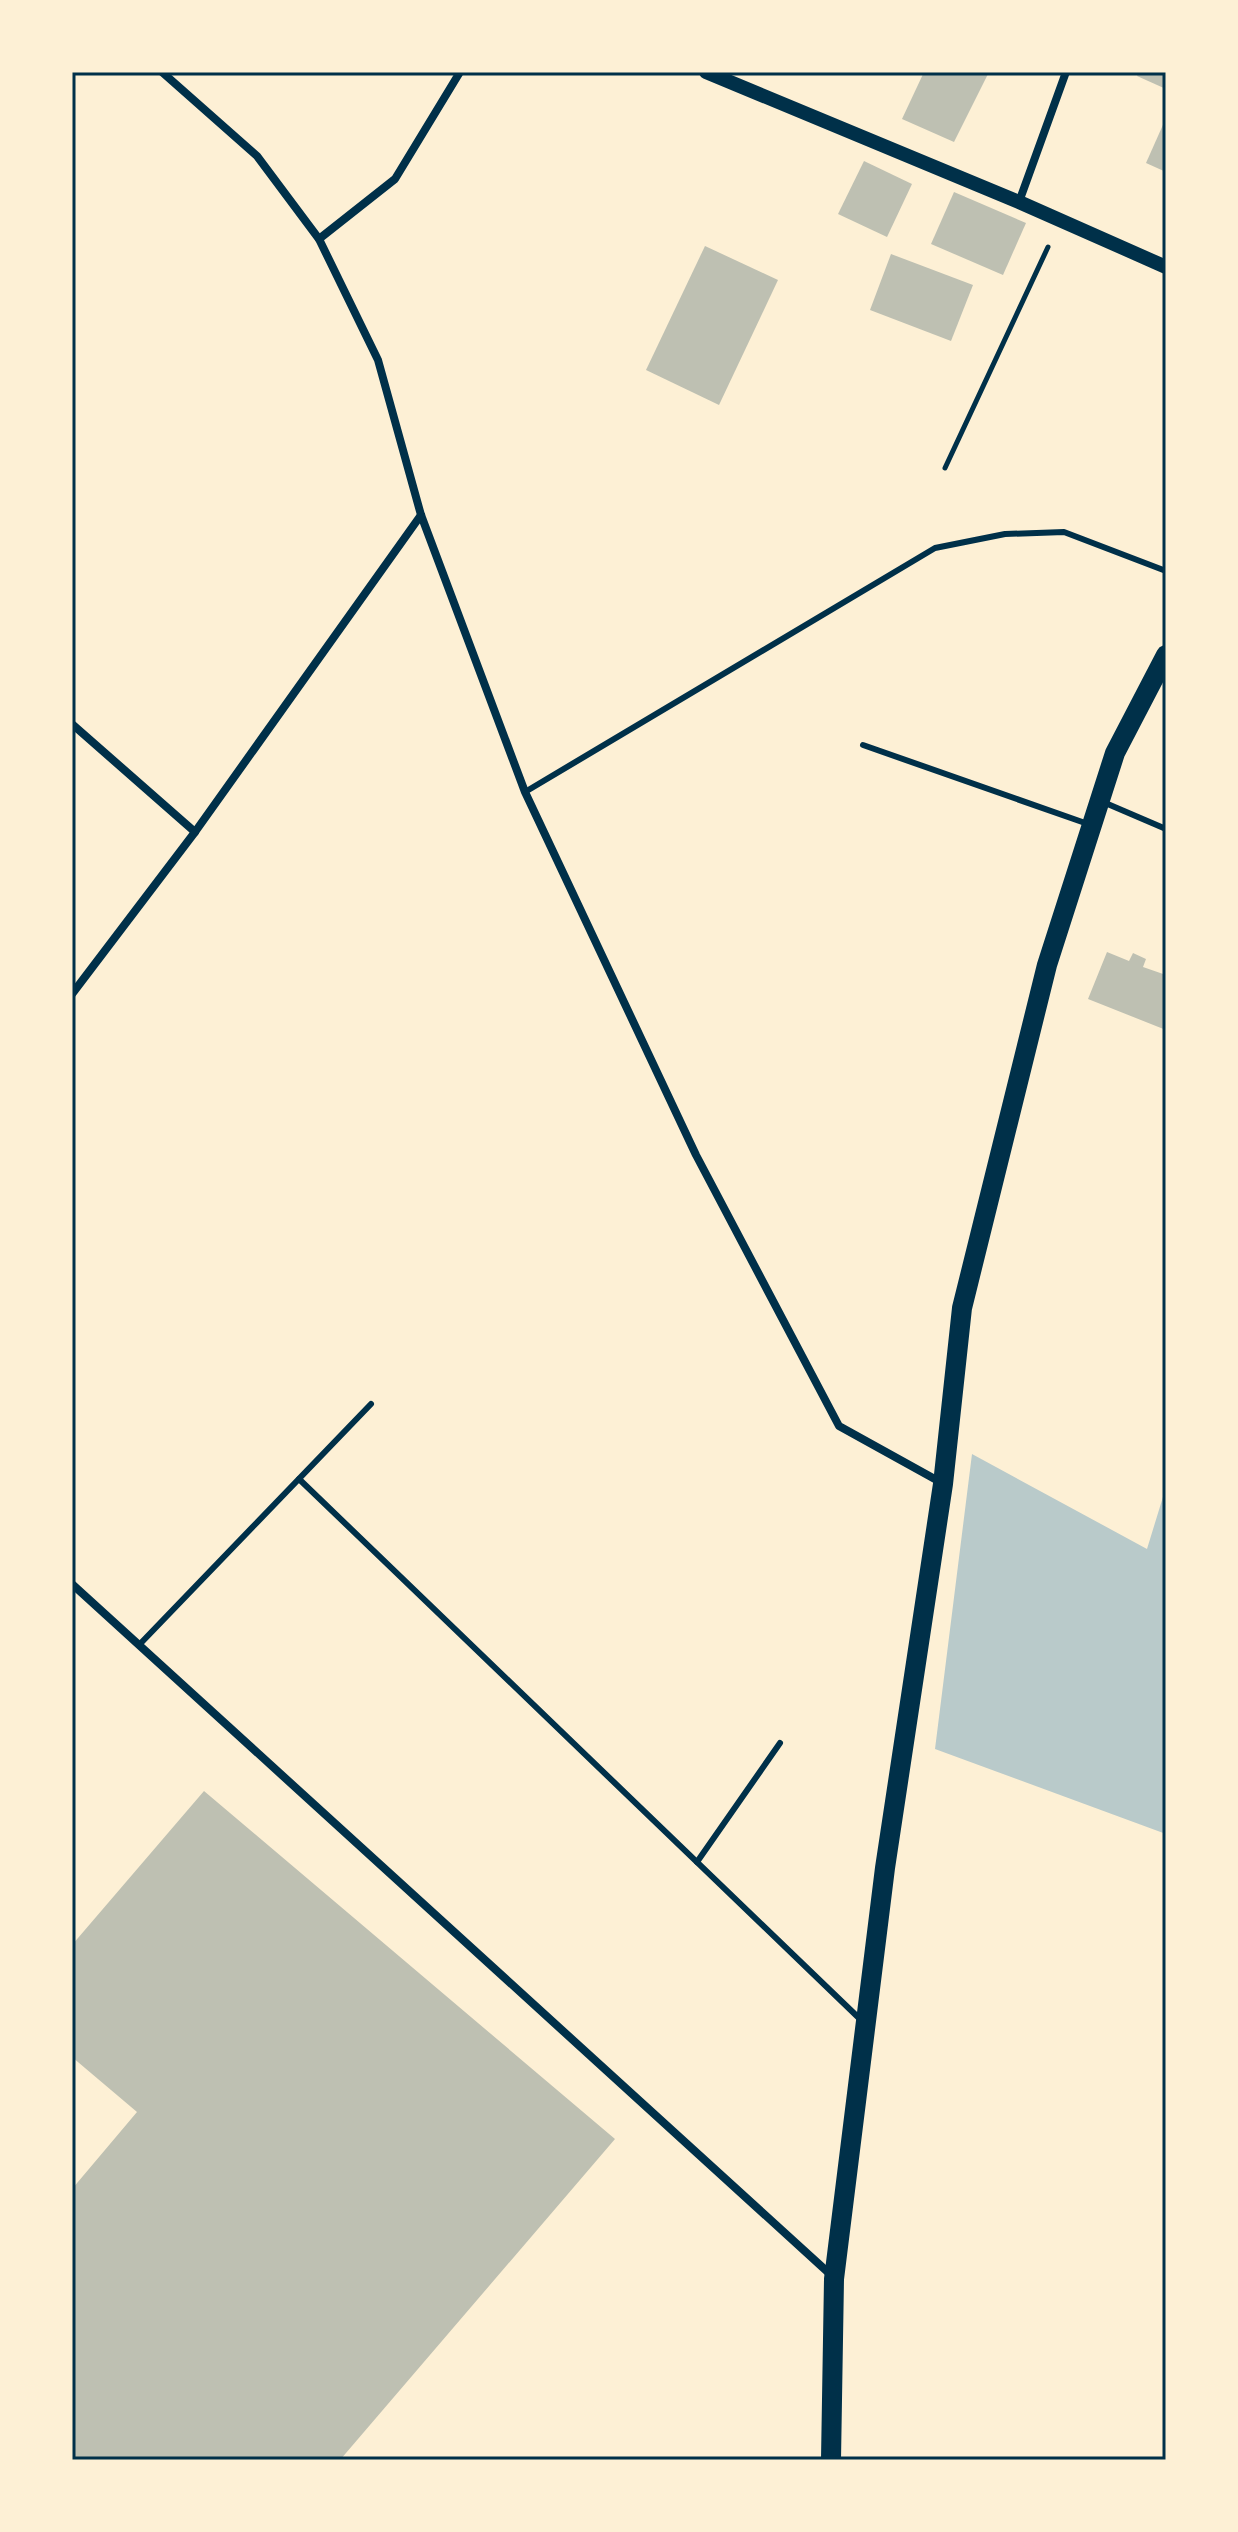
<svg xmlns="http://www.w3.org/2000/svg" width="1238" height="2532" viewBox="0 0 1238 2532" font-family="'IBM Plex Serif',serif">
	<rect width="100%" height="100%" fill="#fdf0d5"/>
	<!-- green -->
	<path fill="#b9caca" d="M972,1454l175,95 19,-62v347l-231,-85z"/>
	<!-- building -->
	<g fill="#bec0b2">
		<path d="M924,72h65l-35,70 -52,-23z"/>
		<path d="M1139,72h27v17l-29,-13z"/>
		<path d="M1166,118v54l-20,-9z"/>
		<path d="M864,161l48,23 -25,53 -49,-23z"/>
		<path d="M954,192l72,31 -23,52 -72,-31z"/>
		<path d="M705,246l73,34 -59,125 -73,-35z"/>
		<path d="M891,254l82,31 -22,56 -81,-31z"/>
		<path d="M1107,952l22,9 4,-8 13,6 -3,8 23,8v55l-78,-31z"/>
		<path d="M204,1791l411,348 -275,321h-268v-271l65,-77 -65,-55v-112z"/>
	</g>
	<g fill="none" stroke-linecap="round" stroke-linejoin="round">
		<!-- path -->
		<path stroke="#003049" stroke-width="5" d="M945,468l103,-221"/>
		<!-- service -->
		<g stroke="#003049" stroke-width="6">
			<path d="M863,745l225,79"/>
			<path d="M525,792l410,-244 70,-14 59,-2 102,39"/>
			<path d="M1103,802l63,27"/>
			<path d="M299,1479l562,541"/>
			<path d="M139,1645l232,-241"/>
			<path d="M697,1862l83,-119"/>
		</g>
		<!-- minor -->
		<g stroke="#003049" stroke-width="8">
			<path d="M162,72l95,84 62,83 59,121 43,155 104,277 171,363 143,271 103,57"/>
			<path d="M1019,202l47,-130"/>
			<path d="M319,239l76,-60 65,-107"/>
			<path d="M72,724l123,108"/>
			<path d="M72,994l123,-162 226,-317"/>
			<path d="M72,1584l759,691"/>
		</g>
		<!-- tertiary -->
		<path stroke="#003049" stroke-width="14" d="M706,72l313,130 147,65"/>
		<!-- primary -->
		<path stroke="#003049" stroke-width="20" d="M831,2460l3,-181 51,-411 58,-384 19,-176 85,-343 68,-212 51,-98"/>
	</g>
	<!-- border -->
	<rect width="1238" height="2532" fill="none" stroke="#fdf0d5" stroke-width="148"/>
	<rect x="74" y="74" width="1090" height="2384" fill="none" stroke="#003049" stroke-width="3"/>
</svg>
